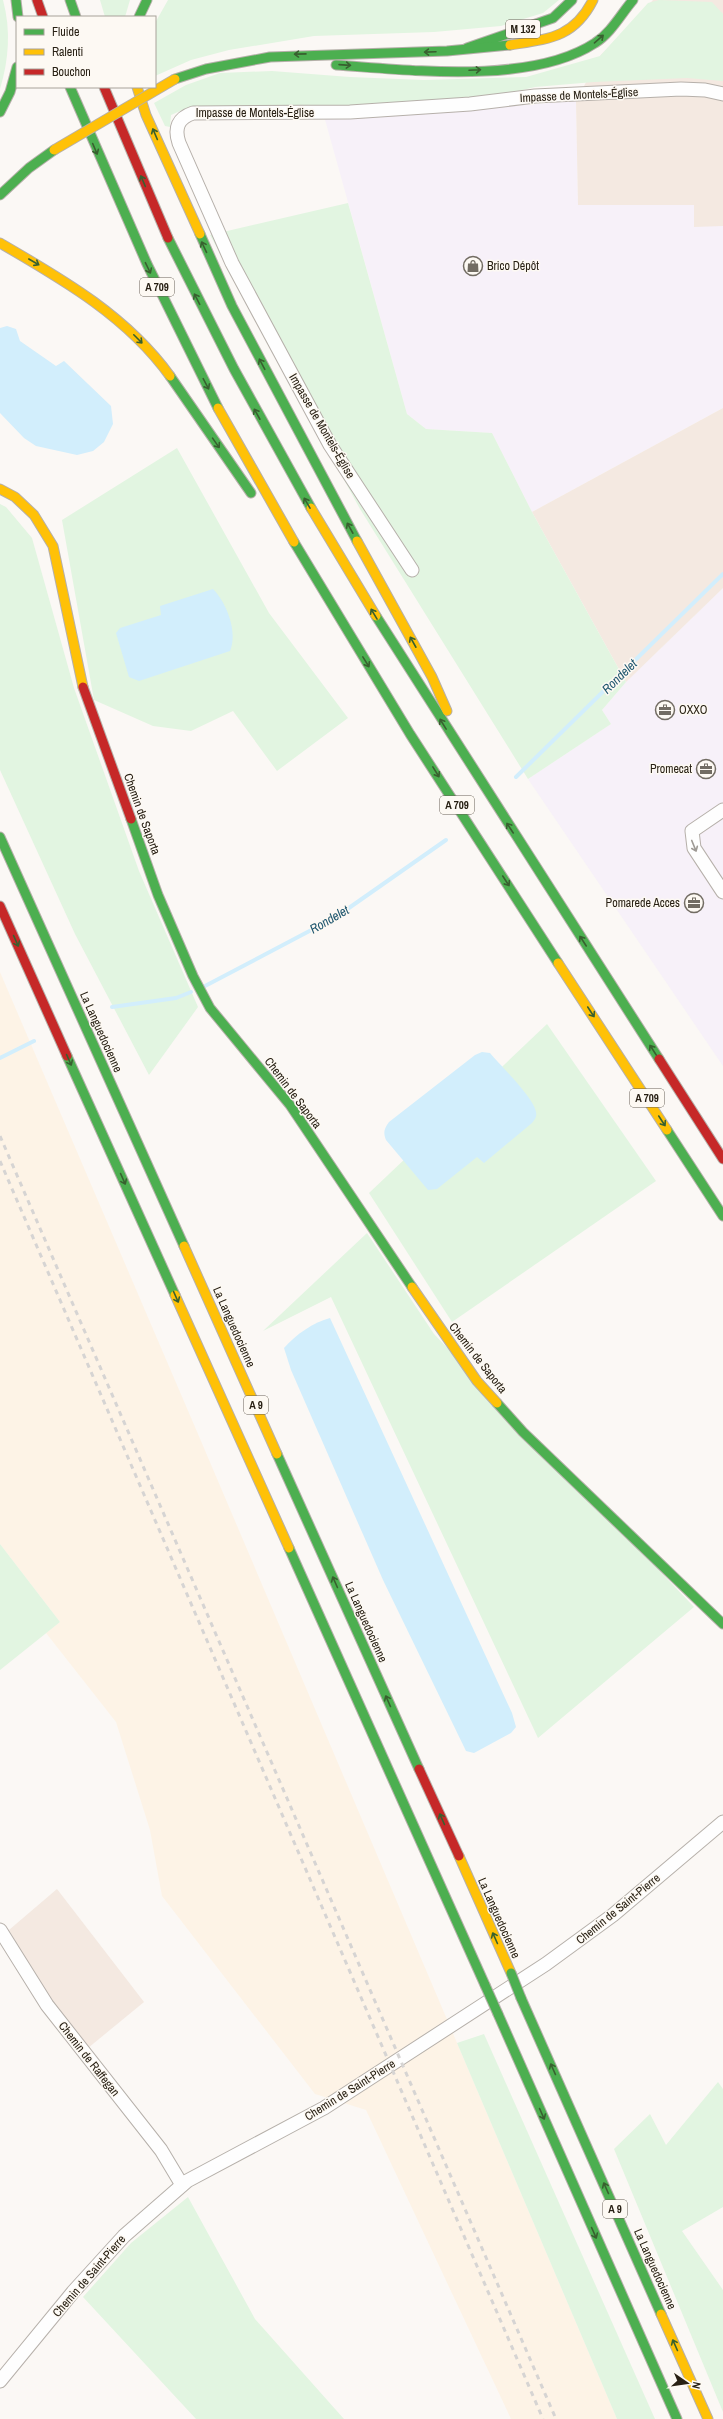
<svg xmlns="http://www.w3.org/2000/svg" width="723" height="2419" viewBox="0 0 723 2419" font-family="'Archivo Narrow',sans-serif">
	<rect width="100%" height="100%" fill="#fbf8f5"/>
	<!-- commercial -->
	<g fill="#f7f1f9">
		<path d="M576,101l2,104h117l28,21v182l-191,104 -40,-79 -66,-4 -19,-15 -83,-298 113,-4z"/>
		<path d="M723,588v478l-195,-287 83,-55 -9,-14 24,-28z"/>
	</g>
	<!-- industrial -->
	<g fill="#f4e9e1">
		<path d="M653,0h70v226l-29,1v-22h-116l-2,-104 24,-45z"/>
		<path d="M723,408v180l-97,94 -94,-170z"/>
		<path d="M57,1889l87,113 -56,46 -44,-56 -35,-62z"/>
	</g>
	<!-- built -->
	<path fill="#fdf3e6" d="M0,972l198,462 419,985h-106l-145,-309 -51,-16 -153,-198 -12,-66 -34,-108 -70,-89 14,-11 -60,-78z"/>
	<!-- green -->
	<g fill="#e2f5e1">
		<path d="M0,0h3c8,30 6,59 -3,89z"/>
		<path d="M100,0h30l-5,17h-20z"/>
		<path d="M168,0h391l-16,13 -42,13 -67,6 -120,4 -85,14 -38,10 -36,16v-53z"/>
		<path d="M659,0l53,2 11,12v67l-36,-3 -93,4 -59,5 -33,8 -145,12 -76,2 -41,-3 -53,2 -16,7 -1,12 -5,-1 -11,-23 32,-18 34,-12 52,-2 78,6 74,3 102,-3 74,-21 48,-53z"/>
		<path d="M348,203l59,211 19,15 66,4 40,79 94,170 -24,28 9,14 -83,55 -168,-270 -150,-274z"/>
		<path d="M177,448l92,165 79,105 -71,53 -44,-60 -42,20 -38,-5 -59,-26 -32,-180z"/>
		<path d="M0,504l6,3 26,31 42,150 65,183 59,136 -49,68 -74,-141 -75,-164z"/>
		<path d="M547,1024l109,157 -204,141 -83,-129z"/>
		<path d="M367,1233l67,101 260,273 -156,131 -207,-441 -68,34z"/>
		<path d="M0,1544l60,78 -60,48z"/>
		<path d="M484,2034l171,385h-38l-160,-376z"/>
		<path d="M718,2082l5,7v118l-41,24 41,59v122l-109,-263 36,-35 16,31z"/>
		<path d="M188,2197l67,122 89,100h-148l-113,-122 48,-54z"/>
	</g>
	<!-- water -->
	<g fill="#d2eefc">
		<path d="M7,326l9,3 4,12 36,25 8,-5 47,45 2,18 -9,18 -11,9 -16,4 -41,-9 -12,-8 -24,-25v-85z"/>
		<path d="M213,589c14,14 25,44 17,62l-91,30 -10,-4 -13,-44 4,-5 41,-13 -1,-9z"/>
		<path d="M482,1052l8,1c10,12 44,45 46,59 1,5 -1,7 -4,11l-48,40 -7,-6 -40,32 -9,1 -42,-50c-3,-8 -2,-11 3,-18l86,-67z"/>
		<path d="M330,1318l182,395 4,14 -5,6 -37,20 -8,-2 -83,-171 -92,-210 -7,-22c11,-13 30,-26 46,-30z"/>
	</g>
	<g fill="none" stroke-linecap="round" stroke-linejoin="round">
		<!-- stream -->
		<g stroke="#d2eefc" stroke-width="4">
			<path d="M516,777l207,-203"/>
			<path d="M205,986l131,-69 110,-77"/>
			<path d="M112,1007l64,-9 15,-6"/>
			<path d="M0,1058l34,-17"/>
		</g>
		<defs>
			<g id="street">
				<path d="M412,570l-82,-125 -98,-182 -53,-120c-5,-15 -1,-25 14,-30l157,-1 120,-8 65,-8 146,-7 24,1 18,4"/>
				<path d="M723,810l-31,21 2,17 29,44"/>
				<path d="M0,1930l47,75 114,145 21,35"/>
				<path d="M0,2381l73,-89 51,-56 63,-55 137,-73 222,-144 67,-49 110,-93"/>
			</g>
			<g id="fast">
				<path d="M16,0l2,17"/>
				<path d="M70,0l6,17"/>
				<path d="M139,17l8,-17"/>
				<path d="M467,48l86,-30 19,-18"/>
				<path d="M336,65c74,5 195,20 259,-22 16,-10 26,-29 38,-43"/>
				<path d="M175,79l31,-10 64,-12 177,-6 63,-6"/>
				<path d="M70,87l77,177 71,144"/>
				<path d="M0,112l10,-20 7,-25"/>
				<path d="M0,195l29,-27 25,-18"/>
				<path d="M200,234l32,72 125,235"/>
				<path d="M168,238l66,131 77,139"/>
				<path d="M170,376l81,117"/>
				<path d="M294,542l116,192 148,229"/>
				<path d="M376,616l283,443"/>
				<path d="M131,819l27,76 35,81 17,32 80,97 122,182"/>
				<path d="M0,837l184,409"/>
				<path d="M67,1056l108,239"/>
				<path d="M667,1130l56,86"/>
				<path d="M497,1403l26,29 200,192"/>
				<path d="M277,1454l142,315"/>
				<path d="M289,1548l196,437"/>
				<path d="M521,1998l140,316"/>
				<path d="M498,2014l179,405"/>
			</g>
			<g id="slow">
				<path d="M510,45c38,-6 64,-7 83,-45"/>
				<path d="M137,87l9,28 54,119"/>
				<path d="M0,243c62,36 127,73 170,133"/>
				<path d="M218,408l76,134"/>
				<path d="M0,489l15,8 19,18 19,31 30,141"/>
				<path d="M311,508l65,108"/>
				<path d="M357,541l75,136 15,34"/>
				<path d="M558,963l109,167"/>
				<path d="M184,1246l93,208"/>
				<path d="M412,1287l65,94 20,22"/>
				<path d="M175,1295l114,253"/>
				<path d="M459,1856l52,117"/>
				<path d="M661,2314l47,105"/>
			</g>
			<g id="jam">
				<path d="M37,0l6,17"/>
				<path d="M104,87l64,151"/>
				<path d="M83,687l48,132"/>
				<path d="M0,906l67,150"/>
				<path d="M659,1059l64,100"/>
				<path d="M419,1769l40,87"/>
			</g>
		</defs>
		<!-- street casing -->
		<use href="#street" stroke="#b6b0aa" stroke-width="15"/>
		<!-- fast casing -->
		<use href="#fast" stroke="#b6b0aa" stroke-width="11"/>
		<!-- slow casing -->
		<use href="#slow" stroke="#b6b0aa" stroke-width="11"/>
		<!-- jam casing -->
		<use href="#jam" stroke="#b6b0aa" stroke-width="11"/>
		<!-- street -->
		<use href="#street" stroke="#fefefe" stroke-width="13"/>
		<!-- fast -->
		<use href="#fast" stroke="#4caf50" stroke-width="9"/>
		<!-- slow -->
		<use href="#slow" stroke="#ffc107" stroke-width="9"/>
		<!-- jam -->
		<use href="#jam" stroke="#c62828" stroke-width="9"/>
		<!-- rail -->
		<g stroke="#d6d4d3" stroke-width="3" stroke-dasharray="5 5" stroke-linecap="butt">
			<path d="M0,1136l556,1283"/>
			<path d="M0,1161l543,1258"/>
		</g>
		<defs>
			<g id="fast-bridge">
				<path d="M511,1973l10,25"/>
				<path d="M485,1985l13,29"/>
			</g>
			<path id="slow-bridge" d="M54,150l121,-71"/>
		</defs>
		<!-- fast-bridge casing -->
		<use href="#fast-bridge" stroke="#b6b0aa" stroke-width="11" stroke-linecap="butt"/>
		<!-- slow-bridge casing -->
		<use href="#slow-bridge" stroke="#b6b0aa" stroke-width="11" stroke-linecap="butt"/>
		<!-- fast-bridge -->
		<use href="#fast-bridge" stroke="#4caf50" stroke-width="9"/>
		<!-- slow-bridge -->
		<use href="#slow-bridge" stroke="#ffc107" stroke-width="9"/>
	</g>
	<!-- one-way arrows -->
	<defs><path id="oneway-shaft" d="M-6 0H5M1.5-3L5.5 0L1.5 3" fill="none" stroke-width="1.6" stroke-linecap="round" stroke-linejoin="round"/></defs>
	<g stroke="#38602f">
		<use href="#oneway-shaft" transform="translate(599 39) rotate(-41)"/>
		<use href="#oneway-shaft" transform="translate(430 52) rotate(178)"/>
		<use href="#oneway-shaft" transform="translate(300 54) rotate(179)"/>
		<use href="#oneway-shaft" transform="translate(345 65) rotate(4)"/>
		<use href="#oneway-shaft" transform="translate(475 70) rotate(-3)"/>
		<use href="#oneway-shaft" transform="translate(155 134) rotate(-113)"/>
		<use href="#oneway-shaft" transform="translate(95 149) rotate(67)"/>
		<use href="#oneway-shaft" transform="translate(143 181) rotate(-113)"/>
		<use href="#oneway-shaft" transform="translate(204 247) rotate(-115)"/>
		<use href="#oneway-shaft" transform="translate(34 262) rotate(30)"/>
		<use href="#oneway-shaft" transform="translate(148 268) rotate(64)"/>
		<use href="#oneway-shaft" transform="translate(197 299) rotate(-117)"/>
		<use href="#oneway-shaft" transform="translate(138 339) rotate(45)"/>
		<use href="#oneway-shaft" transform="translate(262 364) rotate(-118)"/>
		<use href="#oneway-shaft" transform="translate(206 384) rotate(62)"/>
		<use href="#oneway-shaft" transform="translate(257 414) rotate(-119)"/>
		<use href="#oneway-shaft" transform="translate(216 443) rotate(55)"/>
		<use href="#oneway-shaft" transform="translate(307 503) rotate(-120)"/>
		<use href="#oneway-shaft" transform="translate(350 528) rotate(-119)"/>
		<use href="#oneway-shaft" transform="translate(374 614) rotate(-121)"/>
		<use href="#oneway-shaft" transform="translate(413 642) rotate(-119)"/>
		<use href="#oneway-shaft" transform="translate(366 662) rotate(58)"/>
		<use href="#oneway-shaft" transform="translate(443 724) rotate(-122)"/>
		<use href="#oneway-shaft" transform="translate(436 772) rotate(58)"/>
		<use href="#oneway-shaft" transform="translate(510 828) rotate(-123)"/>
		<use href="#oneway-shaft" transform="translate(506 881) rotate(57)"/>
		<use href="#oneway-shaft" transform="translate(16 941) rotate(66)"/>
		<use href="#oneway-shaft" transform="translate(583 941) rotate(-123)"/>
		<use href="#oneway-shaft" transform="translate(591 1012) rotate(57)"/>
		<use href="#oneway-shaft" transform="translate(653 1050) rotate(-123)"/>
		<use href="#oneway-shaft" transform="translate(69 1060) rotate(66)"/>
		<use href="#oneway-shaft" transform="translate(662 1121) rotate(57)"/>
		<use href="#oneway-shaft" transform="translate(123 1179) rotate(66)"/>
		<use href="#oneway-shaft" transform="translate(176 1297) rotate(66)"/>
		<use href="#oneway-shaft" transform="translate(335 1582) rotate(-114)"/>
		<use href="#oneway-shaft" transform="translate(388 1701) rotate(-114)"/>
		<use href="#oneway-shaft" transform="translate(442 1819) rotate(-114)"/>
		<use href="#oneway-shaft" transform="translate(495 1938) rotate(-114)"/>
		<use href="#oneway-shaft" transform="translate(553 2069) rotate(-114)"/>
		<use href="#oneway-shaft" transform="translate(542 2114) rotate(66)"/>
		<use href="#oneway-shaft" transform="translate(606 2188) rotate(-114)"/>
		<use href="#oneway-shaft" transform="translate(594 2233) rotate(66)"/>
		<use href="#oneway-shaft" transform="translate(675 2345) rotate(-114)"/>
	</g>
	<use stroke="#9e9a95" href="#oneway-shaft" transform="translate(694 846) rotate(68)"/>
	<!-- icons -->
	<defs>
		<symbol id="shop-ring" viewBox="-11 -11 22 22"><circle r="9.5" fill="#fdf9f3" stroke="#726c63" stroke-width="1.5"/><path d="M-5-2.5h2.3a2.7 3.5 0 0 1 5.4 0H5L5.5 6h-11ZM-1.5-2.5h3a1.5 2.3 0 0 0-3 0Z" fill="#726c63"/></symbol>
		<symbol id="office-ring" viewBox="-11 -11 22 22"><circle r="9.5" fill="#fdf9f3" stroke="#726c63" stroke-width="1.5"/><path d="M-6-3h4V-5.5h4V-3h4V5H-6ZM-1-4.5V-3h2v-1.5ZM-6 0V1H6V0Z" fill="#726c63"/></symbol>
	</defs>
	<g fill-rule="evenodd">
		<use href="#shop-ring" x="462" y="255" width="22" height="22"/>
		<use href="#office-ring" x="654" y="699" width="22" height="22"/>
		<use href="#office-ring" x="695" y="758" width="22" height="22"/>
		<use href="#office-ring" x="683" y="892" width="22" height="22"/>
	</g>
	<g text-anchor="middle" stroke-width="3" stroke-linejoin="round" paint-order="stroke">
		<!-- shield labels -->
		<g fill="#fdf9f3" stroke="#686157" stroke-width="1">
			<rect x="506" y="20" width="34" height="18" rx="3"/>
			<rect x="140" y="278" width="34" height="18" rx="3"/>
			<rect x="440" y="796" width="34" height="18" rx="3"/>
			<rect x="630" y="1089" width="34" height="18" rx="3"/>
			<rect x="244" y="1396" width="24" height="18" rx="3"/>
			<rect x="603" y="2200" width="24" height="18" rx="3"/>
		</g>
		<g font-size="11" font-weight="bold" fill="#282014">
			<text x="523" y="33">M 132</text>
			<text x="157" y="291">A 709</text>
			<text x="457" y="809">A 709</text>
			<text x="647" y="1102">A 709</text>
			<text x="256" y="1409">A 9</text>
			<text x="615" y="2213">A 9</text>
		</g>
		<!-- street labels -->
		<g font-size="12" fill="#282014" stroke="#fdf9f3">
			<text transform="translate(579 95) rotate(-3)" y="4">Impasse de Montels-Église</text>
			<text x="255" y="117">Impasse de Montels-Église</text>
			<text transform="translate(322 426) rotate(60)" y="4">Impasse de Montels-Église</text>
			<text transform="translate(142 814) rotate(70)" y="4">Chemin de Saporta</text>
			<text transform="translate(101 1032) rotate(66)" y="4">La Languedocienne</text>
			<text transform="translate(293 1093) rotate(53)" y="4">Chemin de Saporta</text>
			<text transform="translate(234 1327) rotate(66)" y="4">La Languedocienne</text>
			<text transform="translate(478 1358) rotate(52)" y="4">Chemin de Saporta</text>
			<text transform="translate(366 1622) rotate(66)" y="4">La Languedocienne</text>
			<text transform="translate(618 1909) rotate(-39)" y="4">Chemin de Saint-Pierre</text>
			<text transform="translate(499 1918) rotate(66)" y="4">La Languedocienne</text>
			<text transform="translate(89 2059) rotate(52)" y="4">Chemin de Raffegan</text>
			<text transform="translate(350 2090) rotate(-32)" y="4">Chemin de Saint-Pierre</text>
			<text transform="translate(655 2269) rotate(66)" y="4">La Languedocienne</text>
			<text transform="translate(89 2276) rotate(-49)" y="4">Chemin de Saint-Pierre</text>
		</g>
		<!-- poi labels -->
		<g font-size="12" fill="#282014" stroke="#fdf9f3" text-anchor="start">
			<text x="487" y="270">Brico Dépôt</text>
			<text x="679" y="714">OXXO</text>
			<text x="692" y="773" text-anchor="end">Promecat</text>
			<text x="680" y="907" text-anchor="end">Pomarede Acces</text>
		</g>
		<!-- water labels -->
		<g font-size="13" font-style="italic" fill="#20576f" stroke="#fdf9f3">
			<text transform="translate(619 676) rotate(-44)" y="5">Rondelet</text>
			<text transform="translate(329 919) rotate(-30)" y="5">Rondelet</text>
		</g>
	</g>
	<!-- legend -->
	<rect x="16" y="16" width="140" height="72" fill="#fdf9f3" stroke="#a8a29a"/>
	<rect x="24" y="29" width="20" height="6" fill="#4caf50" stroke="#a8a29a"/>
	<text x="52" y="36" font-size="12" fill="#282014">Fluide</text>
	<rect x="24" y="49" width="20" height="6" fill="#ffc107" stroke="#a8a29a"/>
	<text x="52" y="56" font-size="12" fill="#282014">Ralenti</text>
	<rect x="24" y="69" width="20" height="6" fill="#c62828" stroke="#a8a29a"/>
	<text x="52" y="76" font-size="12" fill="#282014">Bouchon</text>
	<!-- north arrow -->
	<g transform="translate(687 2383) rotate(103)" stroke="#fdf9f3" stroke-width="3" paint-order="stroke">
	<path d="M0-3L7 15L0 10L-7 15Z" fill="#282014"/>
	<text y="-6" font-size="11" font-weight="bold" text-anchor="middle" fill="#282014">N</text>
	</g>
</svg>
